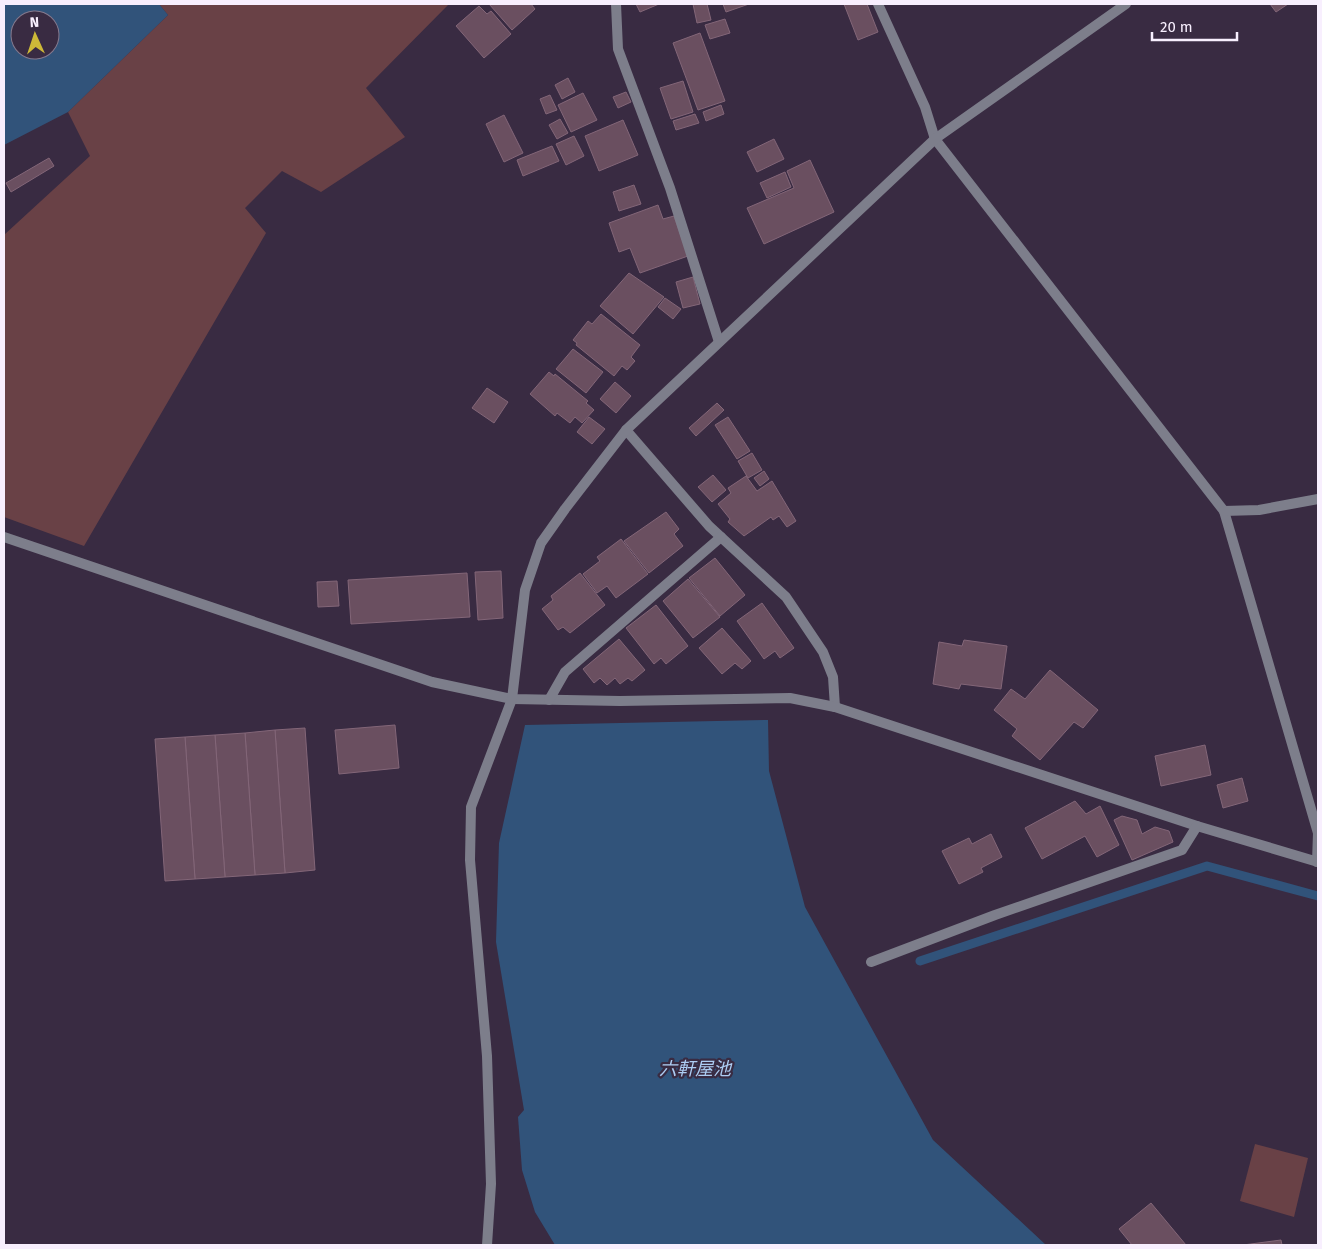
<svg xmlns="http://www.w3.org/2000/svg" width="1322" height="1249" viewBox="0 0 1322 1249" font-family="'Fira Sans','Noto Sans JP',sans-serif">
<rect width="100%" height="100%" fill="#392b42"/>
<g fill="#694146">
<path d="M159,4h290l-83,84 39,49 -84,55 -39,-21 -37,37 21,25 -182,313 -80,-29v-282l86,-79 -22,-44 100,-97z"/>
<path d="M1255,1144l53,14 -14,59 -54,-16z"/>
</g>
<g fill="#31537a" fill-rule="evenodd">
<path d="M4,4h155l9,11 -100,97 -64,33zM20,20h30v30h-30z"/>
<path d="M768,720l1,51 36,136 128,233 113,105h-491l-20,-33 -13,-42 -4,-53 6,-7 -28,-168 3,-99 26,-118z"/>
</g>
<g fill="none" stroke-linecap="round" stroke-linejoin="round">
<path stroke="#31537a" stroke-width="9" d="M920,961l287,-95 111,30"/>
</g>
<g fill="#6a4f60" stroke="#836678">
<path d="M489,4h42l4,5 -23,21z"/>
<path d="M636,4h23l-19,8z"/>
<path d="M693,4h14l4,16 -14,3z"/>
<path d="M723,4h26l-23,8z"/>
<path d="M844,4h23l11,28 -20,8z"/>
<path d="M1270,4h18l-12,8z"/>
<path d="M479,6l8,8 4,-3 20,23 -27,24 -28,-32z"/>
<path d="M725,19l5,14 -20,6 -5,-14z"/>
<path d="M700,33l25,68 -27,9 -25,-67z"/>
<path d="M568,78l7,14 -13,7 -7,-14z"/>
<path d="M683,81l10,31 -22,7 -11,-31z"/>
<path d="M626,92l5,10 -13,6 -5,-11z"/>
<path d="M583,93l14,27 -26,12 -13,-27z"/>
<path d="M550,95l7,15 -11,4 -6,-15z"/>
<path d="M721,105l3,9 -18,7 -3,-9z"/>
<path d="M695,114l4,9 -23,7 -3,-9z"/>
<path d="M504,115l19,38 -19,9 -18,-38z"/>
<path d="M560,119l8,14 -11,6 -8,-14z"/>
<path d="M623,120l15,35 -39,16 -14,-35z"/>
<path d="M574,136l10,20 -18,9 -10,-21z"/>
<path d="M774,139l10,20 -27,13 -10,-20z"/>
<path d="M552,146l7,15 -36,15 -6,-16z"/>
<path d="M49,158l5,8 -43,26 -5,-9z"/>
<path d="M810,160l24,52 -70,32 -17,-36 47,-20 -7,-17z"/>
<path d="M785,172l6,15 -24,11 -7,-15z"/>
<path d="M634,185l7,19 -22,7 -6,-19z"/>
<path d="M658,205l5,14 11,-3 14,40 -48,17 -10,-25 -11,4 -10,-29z"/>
<path d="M629,273l35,24 -31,37 -33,-28z"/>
<path d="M693,277l7,27 -17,4 -7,-26z"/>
<path d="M665,298l16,11 -8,10 -15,-12z"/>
<path d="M601,314l39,31 -9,12 4,4 -8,9 -5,-4 -8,10 -38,-31 1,-2 -4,-3 15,-19 4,3z"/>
<path d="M573,349l30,23 -17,21 -30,-24z"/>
<path d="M549,372l5,4 1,-2 33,27 -2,2 8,7 -12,13 -7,-6 -5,6 -13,-10 -2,3 -25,-22z"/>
<path d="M615,382l16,14 -15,17 -16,-14z"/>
<path d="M487,388l21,14 -14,21 -22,-15z"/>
<path d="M717,403l7,7 -28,26 -7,-8z"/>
<path d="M589,417l16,12 -13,15 -15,-12z"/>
<path d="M728,417l22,34 -13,8 -22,-34z"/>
<path d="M752,453l10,17 -14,8 -10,-17z"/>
<path d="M764,471l5,8 -9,7 -6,-8z"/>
<path d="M713,475l13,15 -14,12 -14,-15z"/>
<path d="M746,476l11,15 15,-10 24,40 -9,6 -8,-11 -6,4 -2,-3 -27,19 -16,-14 2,-3 -12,-15 13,-11 -3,-5z"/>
<path d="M666,512l13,17 -5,5 9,12 -34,27 -25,-32z"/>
<path d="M621,539l27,35 -32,24 -9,-12 -10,7 -14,-19 17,-13 -3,-4z"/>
<path d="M715,558l30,37 -25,21 -31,-38z"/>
<path d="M501,571l2,47 -25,2 -3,-48z"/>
<path d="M467,573l3,44 -119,7 -3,-44z"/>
<path d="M580,573l25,32 -35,28 -7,-6 -5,3 -16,-21 11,-9 -2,-4z"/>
<path d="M688,579l32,38 -27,21 -30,-37z"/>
<path d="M337,581l2,25 -21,1 -1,-25z"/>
<path d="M762,603l32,45 -14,10 -5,-7 -11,8 -27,-38z"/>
<path d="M656,605l32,41 -22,18 -5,-6 -7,6 -28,-36z"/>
<path d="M722,628l29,33 -9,8 -7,-6 -13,11 -23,-26z"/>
<path d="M619,639l26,31 -13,11 -4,-3 -8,6 -5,-6 -8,7 -7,-7 -6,5 -11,-14z"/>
<path d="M964,640l43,6 -6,43 -40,-5 -2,5 -26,-5 6,-42 23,4z"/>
<path d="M1050,670l48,40 -15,18 -9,-6 -34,38 -28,-24 5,-7 -23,-19 17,-21 14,10z"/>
<path d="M395,725l4,43 -60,6 -4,-44z"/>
<path d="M305,728l10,142 -30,3 -10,-143z"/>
<path d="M275,730l10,143 -30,2 -10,-142z"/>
<path d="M245,733l10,142 -30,2 -10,-142z"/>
<path d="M215,735l10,142 -30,2 -10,-142z"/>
<path d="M185,737l10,142 -30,2 -10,-142z"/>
<path d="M1205,745l6,30 -50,11 -6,-30z"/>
<path d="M1242,778l6,23 -25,7 -6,-23z"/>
<path d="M1075,801l11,13 14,-8 19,39 -22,12 -12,-21 -43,23 -17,-31z"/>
<path d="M1122,816l15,4 5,14 13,-7 14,4 4,11 -41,18 -18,-40z"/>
<path d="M991,834l11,23 -21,11 2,4 -24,12 -17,-33 27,-13 3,6z"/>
<path d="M1151,1203l35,42h-54l-13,-16z"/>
<path d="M1281,1240l1,5h-39z"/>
</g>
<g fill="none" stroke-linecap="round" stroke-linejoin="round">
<path stroke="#7d7e8b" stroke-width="10" d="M878,4l47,103 10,32 289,372 94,322 -1,29"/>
<g stroke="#7d7e8b" stroke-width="10">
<path d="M616,4l2,45 52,139 49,154"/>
<path d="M626,430l83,96 77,71 37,55 10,25 2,30"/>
<path d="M1224,511l35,-1 59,-11"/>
<path d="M4,537l428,145 80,17 108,2 170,-3 45,9 362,119 121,36"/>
<path d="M549,700l16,-28 156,-135"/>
<path d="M871,962l124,-47 187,-65 15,-24"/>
<path d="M487,1245l4,-61 -4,-128 -17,-196 1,-53 41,-108 13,-109 16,-47 24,-34 61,-79 309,-291 191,-135"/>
</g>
</g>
<g text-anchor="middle" stroke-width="4.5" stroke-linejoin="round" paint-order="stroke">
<g font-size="18" font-style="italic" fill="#adcdf3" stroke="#392b42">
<text x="695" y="1075">六軒屋池</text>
</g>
</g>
<rect width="1322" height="1249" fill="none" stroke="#f8effe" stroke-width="10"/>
<g transform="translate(35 35) rotate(357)"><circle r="24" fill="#392b42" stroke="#85798d"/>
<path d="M0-4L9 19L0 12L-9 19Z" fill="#cdb938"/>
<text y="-8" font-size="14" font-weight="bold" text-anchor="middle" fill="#f8effe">N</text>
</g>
<path d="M1152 32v8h85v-8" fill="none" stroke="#f8effe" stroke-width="2.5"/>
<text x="1160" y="32" font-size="15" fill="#f8effe" stroke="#392b42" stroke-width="4" paint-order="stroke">20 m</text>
</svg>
